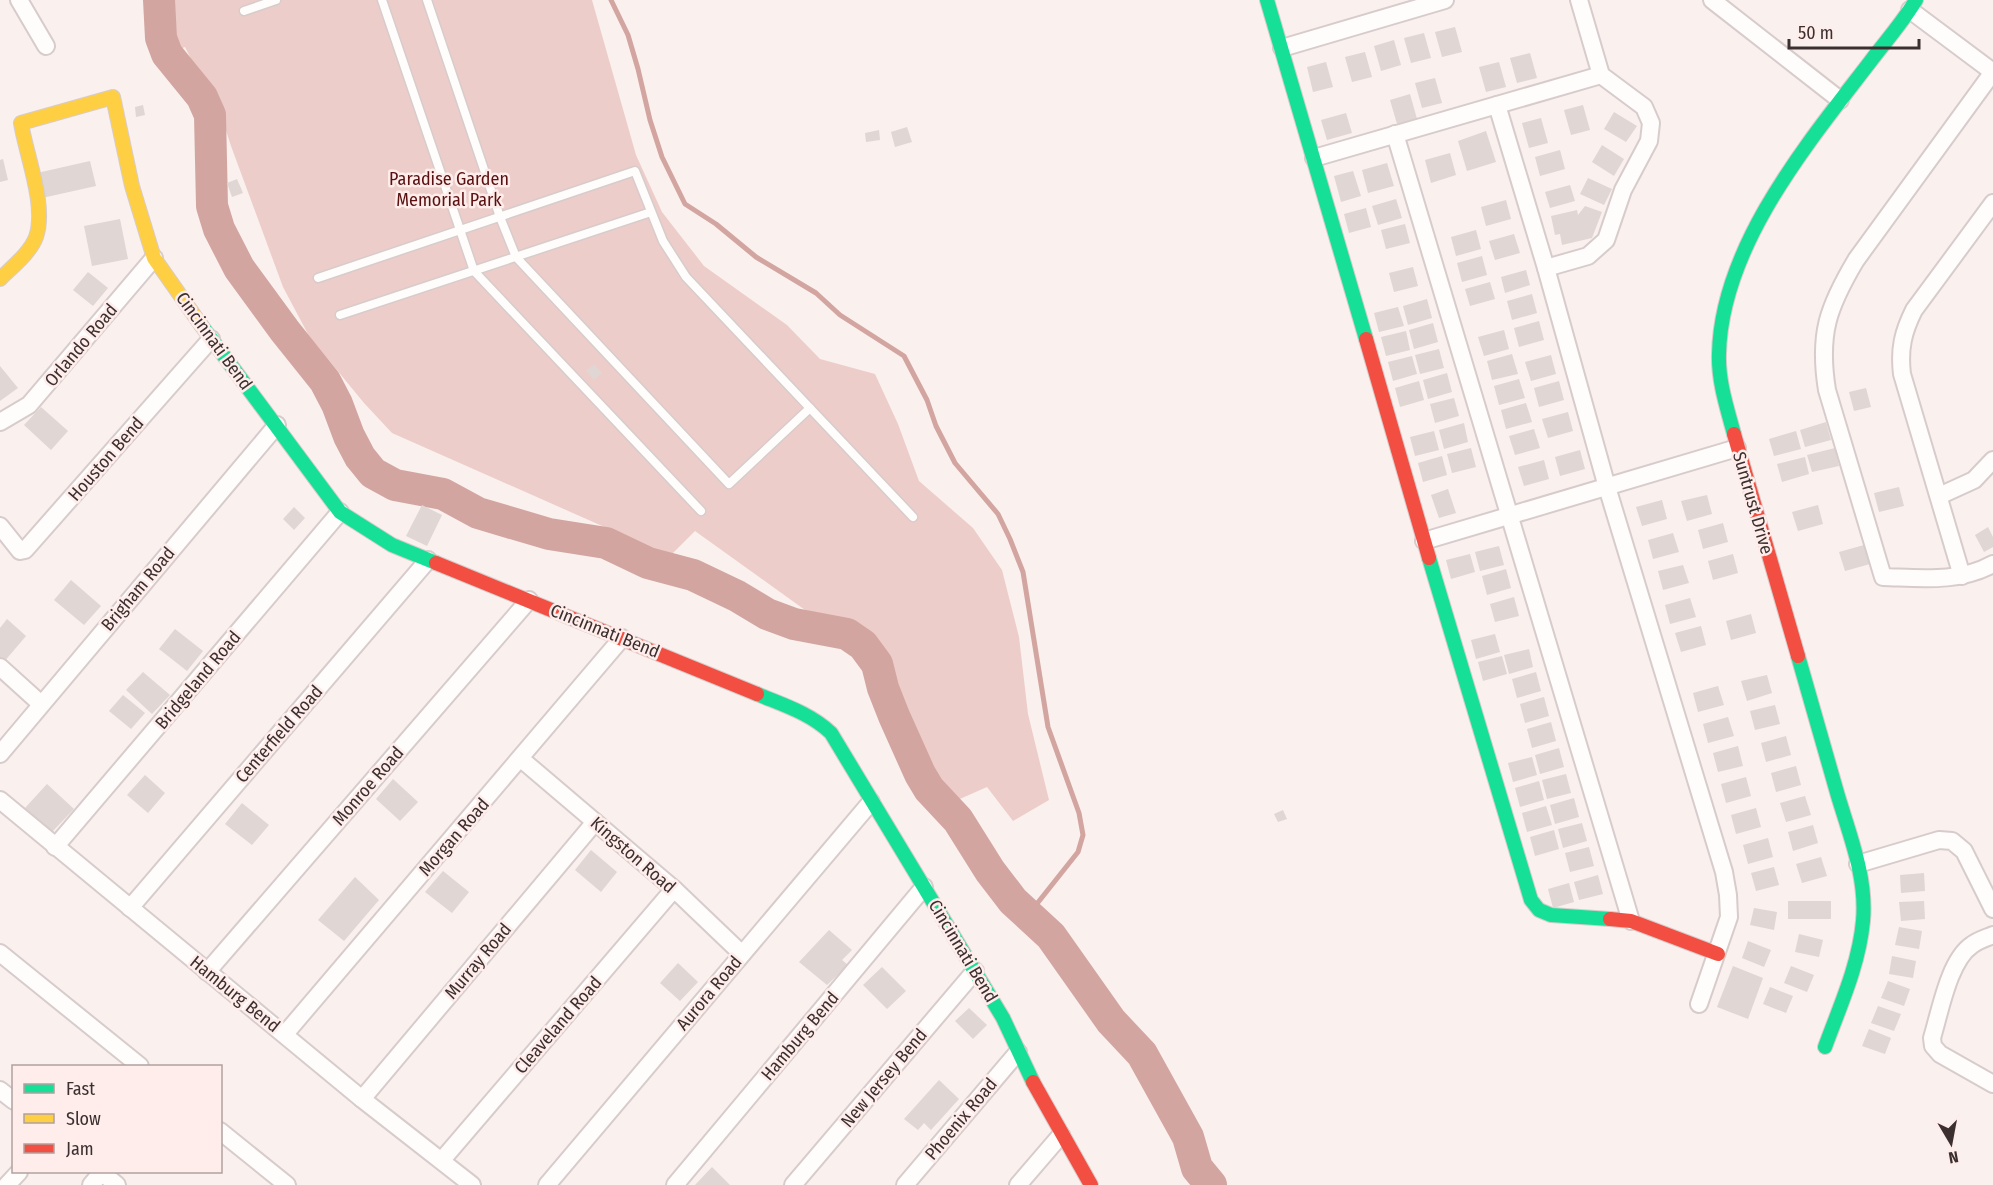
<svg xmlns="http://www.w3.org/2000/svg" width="1993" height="1185" viewBox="0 0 1993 1185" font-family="'Fira Sans Condensed',sans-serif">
<rect width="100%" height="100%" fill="#faf0ee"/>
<path fill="#edcdc9" d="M159,0h433l44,155 26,57 42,54 83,59 33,34 55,15 23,50 21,57 54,47 29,42 17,67 9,77 21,86 -36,21 -26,-34 -34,15 -44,-63 -18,-35 -14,-63 -18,-16 -54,-15 -110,-79 -25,25 -278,-123 -28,-30 -55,-67 -26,-49 -52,-141 -17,-53 -20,-28 -9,-18 -18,7 -6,-16z"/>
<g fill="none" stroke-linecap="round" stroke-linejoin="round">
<path stroke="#d3a5a0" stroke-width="5" d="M611,0l17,35 10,34 12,51 12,37 23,47 31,20 40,33 60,36 24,22 64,41 23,44 9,26 19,37 43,51 12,25 13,33 25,155 31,86 4,22 -5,17 -50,63"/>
<path stroke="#d3a5a0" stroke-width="32" d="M159,0l2,38 6,16 35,43 8,18 2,91 7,23 20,39 46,63 40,50 12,23 12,32 11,21 13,16 22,12 48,9 35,19 71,21 57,9 42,20 45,12 44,21 30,18 27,10 53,10 16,11 14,19 6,24 11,28 26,58 9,15 29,31 32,51 23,30 38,35 60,85 31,33 46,83 9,31 14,17"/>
</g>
<g fill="#e0d6d4">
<path d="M1455,27l7,25 -20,5 -7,-25z"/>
<path d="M1424,33l7,25 -20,5 -7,-25z"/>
<path d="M1394,40l7,25 -20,6 -7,-25z"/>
<path d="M1365,52l7,25 -20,5 -7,-25z"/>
<path d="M1530,53l7,25 -20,5 -7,-25z"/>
<path d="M1326,62l7,25 -20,5 -6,-25z"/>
<path d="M1499,62l7,25 -20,5 -7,-25z"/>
<path d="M1435,78l7,25 -20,5 -7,-25z"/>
<path d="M1410,94l7,25 -20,5 -7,-24z"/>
<path d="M143,105l2,10 -9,2 -1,-10z"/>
<path d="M1583,105l7,25 -19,5 -7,-25z"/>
<path d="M1614,112l23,14 -11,16 -22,-13z"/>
<path d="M1346,113l6,20 -25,7 -6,-20z"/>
<path d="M1541,118l7,25 -19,5 -7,-25z"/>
<path d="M907,127l5,15 -17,5 -4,-15z"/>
<path d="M879,130l1,10 -14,2 -1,-9z"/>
<path d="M1486,131l10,31 -29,9 -9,-30z"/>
<path d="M1602,145l22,14 -10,17 -22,-14z"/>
<path d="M1560,150l5,19 -25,7 -5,-19z"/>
<path d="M1450,153l6,22 -25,8 -6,-23z"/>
<path d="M3,159l5,21 -8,2v-22z"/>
<path d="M90,161l6,25 -54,12 -5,-25z"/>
<path d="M1387,163l7,23 -26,7 -6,-23z"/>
<path d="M1353,171l8,25 -20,6 -7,-26z"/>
<path d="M1588,178l24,11 -8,16 -24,-11z"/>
<path d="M237,179l6,14 -11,4 -5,-14z"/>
<path d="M1570,185l5,16 -25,7 -5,-16z"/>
<path d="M1396,199l6,19 -24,7 -6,-19z"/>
<path d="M1506,200l5,19 -25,7 -5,-19z"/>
<path d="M1585,206l17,6 -10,26 -30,7 -2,-11 -5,1 -4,-19 26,-6 1,5z"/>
<path d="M1366,208l5,19 -22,6 -5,-19z"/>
<path d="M120,219l8,40 -36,7 -8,-40z"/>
<path d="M1405,224l5,19 -24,6 -5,-19z"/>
<path d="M1476,230l5,19 -25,7 -5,-19z"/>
<path d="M1514,234l6,19 -25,7 -6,-19z"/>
<path d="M1482,256l5,19 -25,7 -5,-19z"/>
<path d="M1413,267l5,19 -24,6 -5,-19z"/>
<path d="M1526,270l4,15 -25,8 -4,-16z"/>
<path d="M88,272l20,16 -15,18 -20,-16z"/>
<path d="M1490,282l5,17 -25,7 -5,-17z"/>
<path d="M1532,294l5,19 -25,7 -5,-19z"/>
<path d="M1427,299l5,19 -24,7 -5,-19z"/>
<path d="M1398,307l6,19 -25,6 -5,-19z"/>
<path d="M1539,321l5,19 -25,7 -5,-19z"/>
<path d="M1433,323l5,19 -24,7 -5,-19z"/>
<path d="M1504,330l5,19 -25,7 -6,-19z"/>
<path d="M1406,331l4,19 -24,6 -5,-19z"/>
<path d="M1439,349l5,19 -24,6 -5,-19z"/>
<path d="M1512,354l6,20 -26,6 -5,-19z"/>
<path d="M1551,355l5,19 -25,7 -6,-19z"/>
<path d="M1412,356l5,18 -24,7 -5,-19z"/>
<path d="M594,364l8,9 -8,7 -8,-9z"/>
<path d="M0,366l18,22 -18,13z"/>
<path d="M1447,373l5,19 -24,7 -5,-19z"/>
<path d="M1519,379l6,19 -26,7 -5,-19z"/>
<path d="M1419,381l5,19 -24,7 -5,-19z"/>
<path d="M1559,381l5,19 -25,7 -5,-19z"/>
<path d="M1866,388l5,19 -17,4 -5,-19z"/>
<path d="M1454,398l5,18 -24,7 -5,-19z"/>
<path d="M1526,403l6,19 -26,7 -5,-19z"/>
<path d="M41,407l27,24 -17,19 -27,-25z"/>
<path d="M1568,412l5,19 -25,7 -6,-19z"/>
<path d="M1826,422l5,18 -26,7 -5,-17z"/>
<path d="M1464,423l4,19 -24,7 -5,-19z"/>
<path d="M1534,429l6,19 -25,7 -6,-19z"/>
<path d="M1434,431l5,19 -24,6 -5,-19z"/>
<path d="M1796,431l5,18 -27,7 -5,-17z"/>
<path d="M1471,448l5,19 -24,6 -5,-19z"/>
<path d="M1835,448l4,18 -27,6 -5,-17z"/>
<path d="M1580,450l5,19 -25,7 -5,-19z"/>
<path d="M1442,456l5,19 -24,7 -5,-19z"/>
<path d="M1805,457l4,17 -27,8 -5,-18z"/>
<path d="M1544,460l5,19 -25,7 -6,-19z"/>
<path d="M1899,487l5,19 -25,6 -5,-19z"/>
<path d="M1448,489l8,24 -17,5 -8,-23z"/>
<path d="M1707,495l5,19 -25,7 -6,-20z"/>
<path d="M1662,500l5,19 -25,7 -6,-19z"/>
<path d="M422,505l20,10 -15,31 -21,-10z"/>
<path d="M1818,505l5,19 -25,7 -6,-19z"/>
<path d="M294,507l11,11 -11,12 -11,-11z"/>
<path d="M1723,523l5,19 -25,7 -5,-19z"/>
<path d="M1988,527l5,10v10l-9,5 -9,-17z"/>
<path d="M1673,533l6,19 -26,7 -5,-19z"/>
<path d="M1864,545l6,19 -25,7 -6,-19z"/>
<path d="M1499,546l5,19 -24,6 -5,-19z"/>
<path d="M1470,554l5,18 -24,7 -5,-19z"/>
<path d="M1733,554l5,19 -25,7 -5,-19z"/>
<path d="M1683,565l6,18 -26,7 -5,-19z"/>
<path d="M1506,569l5,19 -24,7 -5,-19z"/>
<path d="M71,580l30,26 -17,19 -30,-25z"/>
<path d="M1514,597l5,19 -24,6 -5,-18z"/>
<path d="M1690,598l6,19 -26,7 -5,-19z"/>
<path d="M1751,614l5,19 -25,7 -5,-19z"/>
<path d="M7,619l19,17 -23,27 -3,-2v-33z"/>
<path d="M1701,626l5,19 -25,7 -6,-19z"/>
<path d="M175,629l28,22 -16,20 -28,-22z"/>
<path d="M1495,634l5,18 -24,7 -5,-19z"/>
<path d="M1529,649l4,18 -24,7 -5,-19z"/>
<path d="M1502,656l5,18 -24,7 -5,-19z"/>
<path d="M143,672l27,23 -18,19 -26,-24z"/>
<path d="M1536,672l5,19 -24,7 -5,-19z"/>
<path d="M1767,675l5,18 -25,8 -6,-20z"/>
<path d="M1718,686l6,19 -26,7 -5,-19z"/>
<path d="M123,695l22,18 -14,16 -22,-18z"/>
<path d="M1544,697l5,19 -24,7 -5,-19z"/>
<path d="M1775,705l5,19 -25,6 -5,-19z"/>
<path d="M1728,717l6,19 -26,7 -5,-19z"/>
<path d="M1551,722l5,19 -24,7 -5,-19z"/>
<path d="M1786,736l5,19 -25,7 -5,-19z"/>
<path d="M1738,746l5,20 -25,6 -5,-19z"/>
<path d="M1559,748l5,19 -24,7 -5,-19z"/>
<path d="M1532,757l5,18 -24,7 -5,-19z"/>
<path d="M1796,766l5,19 -25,7 -5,-19z"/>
<path d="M1566,774l5,19 -24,6 -5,-19z"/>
<path d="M145,775l20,18 -17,20 -21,-18z"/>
<path d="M1746,777l5,19 -25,7 -5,-19z"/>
<path d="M393,779l25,23 -18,19 -24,-22z"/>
<path d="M1539,781l5,19 -24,7 -5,-19z"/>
<path d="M47,784l27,25 -22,23 -27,-24z"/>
<path d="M1805,796l6,19 -25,7 -6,-19z"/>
<path d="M1574,798l5,19 -24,7 -5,-19z"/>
<path d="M242,803l27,22 -17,20 -27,-21z"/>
<path d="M1546,806l6,19 -25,7 -5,-19z"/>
<path d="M1756,808l5,19 -25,7 -5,-19z"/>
<path d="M1283,810l4,9 -9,3 -4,-8z"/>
<path d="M1582,823l5,18 -24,7 -5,-19z"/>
<path d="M1813,825l5,18 -25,8 -5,-19z"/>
<path d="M1554,830l5,19 -24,7 -5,-19z"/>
<path d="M1768,838l5,19 -25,7 -5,-19z"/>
<path d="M1589,847l5,19 -24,6 -5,-19z"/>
<path d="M591,850l26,22 -16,20 -26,-22z"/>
<path d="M1821,857l6,19 -25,7 -6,-19z"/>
<path d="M1774,867l5,18 -23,6 -5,-18z"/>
<path d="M443,871l26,21 -17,21 -27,-21z"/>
<path d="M1924,873l1,18 -24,2 -1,-18z"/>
<path d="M1598,875l5,19 -24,6 -5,-18z"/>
<path d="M355,877l24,23 -35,41 -26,-21z"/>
<path d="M1569,883l5,19 -21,6 -5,-19z"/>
<rect x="1788" y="901" width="43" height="18"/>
<path d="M1924,901l1,18 -24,2 -2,-19z"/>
<path d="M1754,908l23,4 -3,18 -24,-5z"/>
<path d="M1899,927l23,4 -3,18 -24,-4z"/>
<path d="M829,930l23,20 -10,10 6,5 -21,20 -28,-23z"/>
<path d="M1799,934l24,6 -4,17 -24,-5z"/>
<path d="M1748,941l23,9 -7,17 -22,-9z"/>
<path d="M1892,956l24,5 -3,17 -24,-4z"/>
<path d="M678,963l20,19 -18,19 -20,-18z"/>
<path d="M1733,966l30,12 -15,41 -31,-12z"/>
<path d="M1791,966l23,9 -7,17 -23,-9z"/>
<path d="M882,967l24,24 -19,18 -24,-24z"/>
<path d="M1888,981l22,8 -6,17 -23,-8z"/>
<path d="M1770,987l23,9 -7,17 -23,-9z"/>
<path d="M1878,1006l23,8 -7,17 -23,-8z"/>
<path d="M969,1008l18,17 -14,14 -18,-18z"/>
<path d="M1869,1029l22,9 -6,16 -23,-8z"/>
<path d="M939,1080l20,19 -28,31 -7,-7 -6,7 -14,-11z"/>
<path d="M712,1167l18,18h-35z"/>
</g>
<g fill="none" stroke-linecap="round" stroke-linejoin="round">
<defs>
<g id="lane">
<path d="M382,0l92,271 227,240"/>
<path d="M427,0l73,217 16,40 213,227 81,-76"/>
<path d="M244,11l32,-11"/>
<path d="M318,278l317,-107 28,70 23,36 227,240"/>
<path d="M340,315l311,-103"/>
</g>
<g id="street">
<path d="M19,0l27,46"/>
<path d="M1712,0l128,100"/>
<path d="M1910,10l83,62"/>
<path d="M1282,48l163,-48"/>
<path d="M1993,72l-137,188c-28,47 -38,74 -29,130l56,187c37,1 76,6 110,-13"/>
<path d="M1497,105l49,163 61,219 117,385 4,23 1,22 -30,87"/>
<path d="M1395,134l236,787"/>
<path d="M1314,158l287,-83"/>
<path d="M1546,268l42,-12 18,-16 17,-50 26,-49 2,-18 -7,-16 -43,-32 -22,-75"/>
<path d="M0,422l29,-17 125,-147"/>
<path d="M1939,496l35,-16 19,-20"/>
<path d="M0,526l20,25 5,-1 186,-211"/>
<path d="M1424,541l313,-93"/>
<path d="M1962,576l-60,-202c-3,-25 1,-42 12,-64l79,-107"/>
<path d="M0,667l41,37"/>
<path d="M0,754l277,-329"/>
<path d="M521,759l153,130 68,65"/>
<path d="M0,800l362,299 110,86"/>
<path d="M55,847l285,-335"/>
<path d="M1858,864l81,-24 13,1 12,10 29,58"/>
<path d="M130,908l298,-348"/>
<path d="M1993,935c-7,3 -15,5 -21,10 -23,15 -32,67 -40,93l1,8 7,8 53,30"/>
<path d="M0,953l140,113"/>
<path d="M207,972l322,-372"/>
<path d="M285,1034l337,-396"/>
<path d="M0,1090l14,11"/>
<path d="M362,1099l233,-277"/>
<path d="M220,1131l67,54"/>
<path d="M442,1160l232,-271"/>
<path d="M101,1172l16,13"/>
<path d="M7,1185l12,-13"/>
<path d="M91,1185l11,-13"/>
<path d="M547,1185l324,-383"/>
<path d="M675,1185l249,-298"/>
<path d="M793,1185l182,-214"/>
<path d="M905,1185l113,-133"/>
<path d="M1018,1185l43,-50"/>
</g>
<g id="fast">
<path d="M1267,0l99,339"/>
<path d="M201,325l139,187 52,33 44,18"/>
<path d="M1734,434c-7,-26 -16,-53 -15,-80 2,-107 88,-210 151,-292 15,-20 33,-40 46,-62"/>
<path d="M1429,558l102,342 8,10 12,5 59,4"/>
<path d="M1798,656c13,47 27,93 40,140 12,40 29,82 25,125 -4,44 -23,85 -38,126"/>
<path d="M757,694c26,11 53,19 74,39l172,285 30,64"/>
</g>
<path id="slow" d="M0,279c12,-12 30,-26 36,-42 11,-31 -10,-82 -15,-114l92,-26 19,89 22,72 47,67"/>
<g id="jam">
<path d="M1366,339l63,219"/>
<path d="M1734,434l64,222"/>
<path d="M436,563l321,131"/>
<path d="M1610,919l21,2 87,33"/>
<path d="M1033,1082l58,103"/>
</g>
</defs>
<use href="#lane" stroke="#d7cccb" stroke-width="11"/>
<use href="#street" stroke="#d7cccb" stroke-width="20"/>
<use href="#fast" stroke="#d7cccb" stroke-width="16"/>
<use href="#slow" stroke="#d7cccb" stroke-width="16"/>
<use href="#jam" stroke="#d7cccb" stroke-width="16"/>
<use href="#lane" stroke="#fefdfc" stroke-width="8"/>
<use href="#street" stroke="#fefdfc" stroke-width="16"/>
<use href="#fast" stroke="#16e098" stroke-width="14"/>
<use href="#slow" stroke="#ffcf43" stroke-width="14"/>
<use href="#jam" stroke="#f24e42" stroke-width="14"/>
</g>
<g text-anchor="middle" stroke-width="5" stroke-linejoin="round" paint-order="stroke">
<g font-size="18" fill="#591010" stroke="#feedea">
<text x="449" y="185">Paradise Garden<tspan x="449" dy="21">Memorial Park</tspan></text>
</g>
<g font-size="18" fill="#3b302f" stroke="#feedea">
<text transform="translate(214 341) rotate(54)" y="6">Cincinnati Bend</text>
<text transform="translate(81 345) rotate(-50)" y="6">Orlando Road</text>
<text transform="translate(106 459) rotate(-49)" y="6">Houston Bend</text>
<text transform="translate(1753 503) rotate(74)" y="6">Suntrust Drive</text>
<text transform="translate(138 589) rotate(-50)" y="6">Brigham Road</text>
<text transform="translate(605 631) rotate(22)" y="6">Cincinnati Bend</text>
<text transform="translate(198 680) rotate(-50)" y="6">Bridgeland Road</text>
<text transform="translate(279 734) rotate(-49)" y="6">Centerfield Road</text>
<text transform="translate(368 786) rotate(-49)" y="6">Monroe Road</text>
<text transform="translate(454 837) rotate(-49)" y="6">Morgan Road</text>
<text transform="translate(633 855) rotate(41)" y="6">Kingston Road</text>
<text transform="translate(963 951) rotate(59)" y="6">Cincinnati Bend</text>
<text transform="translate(478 961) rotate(-50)" y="6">Murray Road</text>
<text transform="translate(709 993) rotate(-50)" y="6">Aurora Road</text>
<text transform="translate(235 994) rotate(39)" y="6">Hamburg Bend</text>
<text transform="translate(558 1025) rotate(-49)" y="6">Cleaveland Road</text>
<text transform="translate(800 1036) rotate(-50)" y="6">Hamburg Bend</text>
<text transform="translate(884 1078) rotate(-50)" y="6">New Jersey Bend</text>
<text transform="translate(961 1119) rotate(-50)" y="6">Phoenix Road</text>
</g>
</g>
<rect x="12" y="1065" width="210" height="108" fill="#feedea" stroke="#b0a19f" stroke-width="1.5"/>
<rect x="24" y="1084" width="30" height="9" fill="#16e098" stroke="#b0a19f" stroke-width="1.5"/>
<text x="66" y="1095" font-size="18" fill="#3b302f">Fast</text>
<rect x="24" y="1114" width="30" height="9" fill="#ffcf43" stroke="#b0a19f" stroke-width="1.5"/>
<text x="66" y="1125" font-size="18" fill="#3b302f">Slow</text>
<rect x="24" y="1144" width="30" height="9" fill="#f24e42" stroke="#b0a19f" stroke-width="1.5"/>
<text x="66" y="1155" font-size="18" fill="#3b302f">Jam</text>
<g transform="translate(1951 1143) rotate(170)" stroke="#feedea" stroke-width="4.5" paint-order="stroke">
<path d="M0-4.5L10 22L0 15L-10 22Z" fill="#3b302f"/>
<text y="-9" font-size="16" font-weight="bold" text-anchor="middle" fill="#3b302f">N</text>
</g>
<path d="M1789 39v9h130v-9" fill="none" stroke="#3b302f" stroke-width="3"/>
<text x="1798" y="39" font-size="18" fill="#3b302f" stroke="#feedea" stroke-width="4.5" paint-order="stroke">50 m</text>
</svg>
